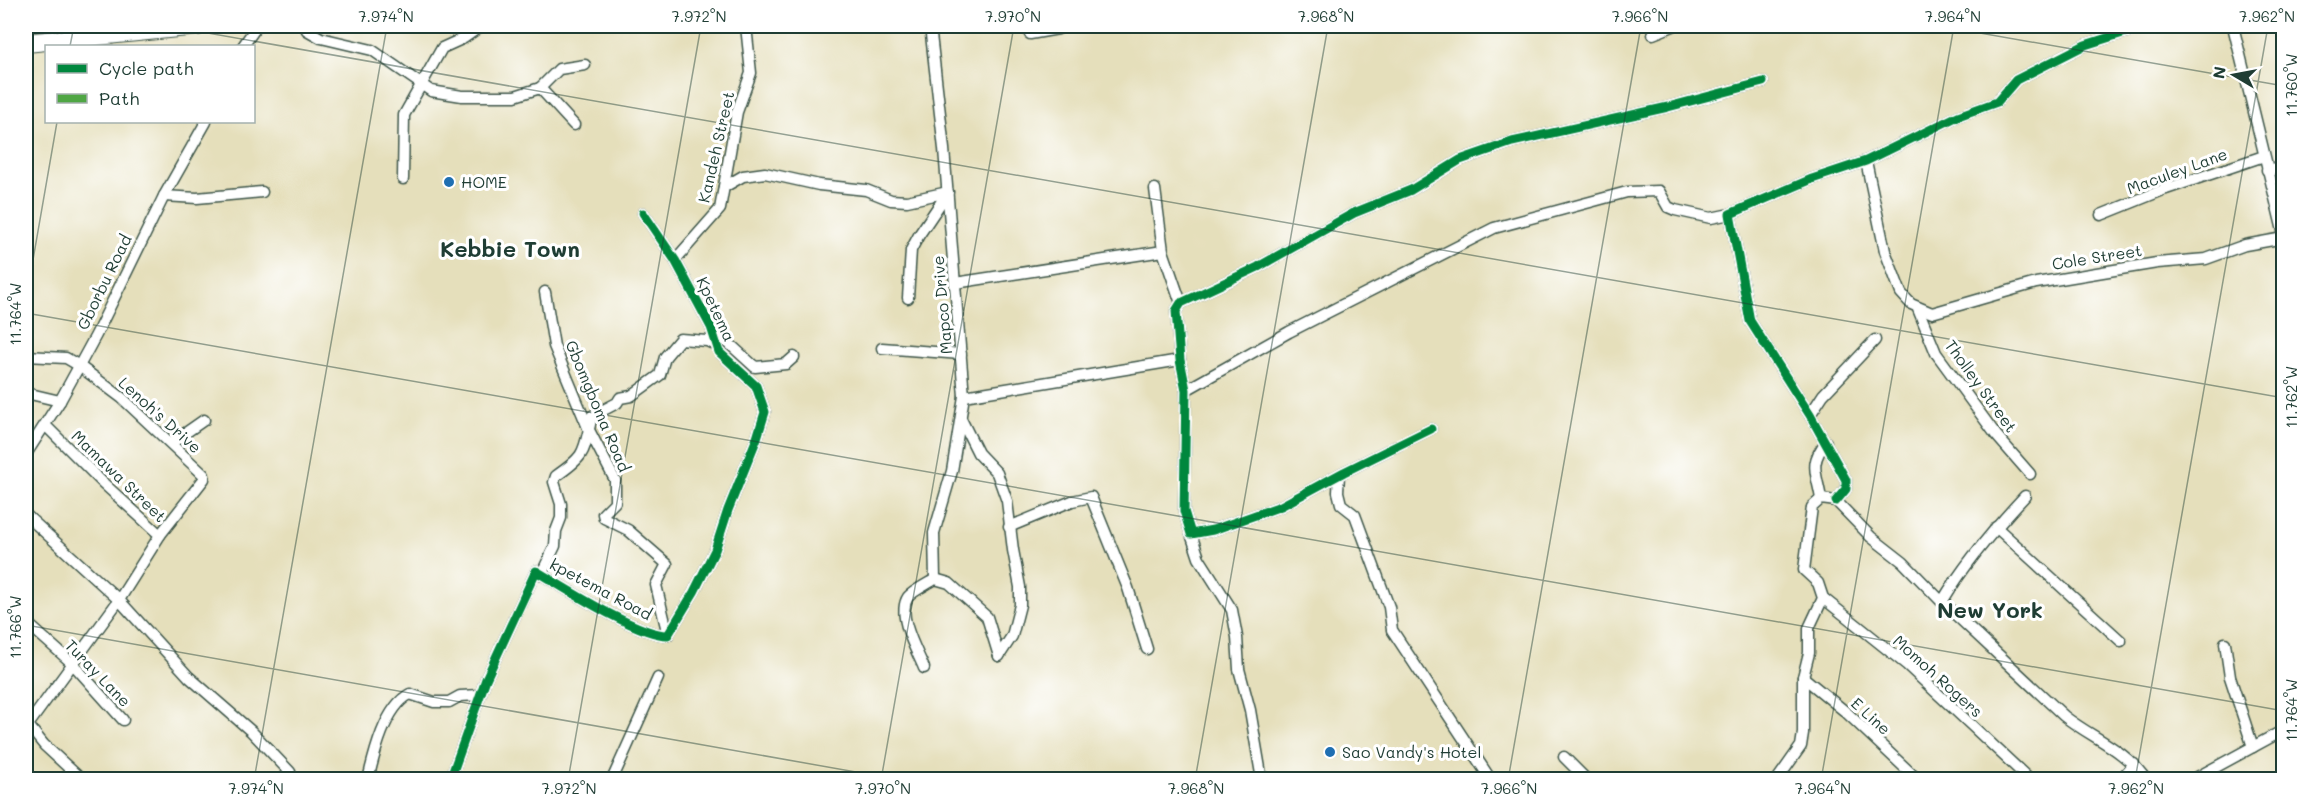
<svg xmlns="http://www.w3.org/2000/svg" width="2309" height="805" viewBox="0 0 2309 805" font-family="Mali,sans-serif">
<rect width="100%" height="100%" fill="#fff"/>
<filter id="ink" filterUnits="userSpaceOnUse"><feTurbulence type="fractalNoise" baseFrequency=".0167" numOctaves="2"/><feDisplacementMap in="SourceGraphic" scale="12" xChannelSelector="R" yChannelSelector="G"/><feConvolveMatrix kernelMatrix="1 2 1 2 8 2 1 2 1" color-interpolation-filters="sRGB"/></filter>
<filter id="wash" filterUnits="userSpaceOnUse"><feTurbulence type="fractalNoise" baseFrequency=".008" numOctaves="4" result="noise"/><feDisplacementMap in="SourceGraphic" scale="24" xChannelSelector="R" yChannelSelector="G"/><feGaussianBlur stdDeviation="1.35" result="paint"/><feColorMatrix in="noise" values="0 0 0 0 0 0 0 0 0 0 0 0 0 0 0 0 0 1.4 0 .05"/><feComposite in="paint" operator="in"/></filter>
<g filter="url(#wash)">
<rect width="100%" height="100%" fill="#e5dfbb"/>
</g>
<g filter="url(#ink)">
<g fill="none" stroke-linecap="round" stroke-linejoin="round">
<defs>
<g id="minor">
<path d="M305,26l2,4 14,8 51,12 59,41 31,5h53l25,-8 34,37"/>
<path d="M930,26l14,123 20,247 -12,75 -18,62 1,46"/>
<path d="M2233,26l51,209"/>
<path d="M1030,34l28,-5 -1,-3"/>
<path d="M1653,34l20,-8"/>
<path d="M243,46l14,-20"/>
<path d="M540,88l19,-19 26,-4"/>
<path d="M1866,161l19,90 16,42 10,11 21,9 104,-30 121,-20 49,-4 39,-14 39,-7"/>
<path d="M2267,170l17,-4"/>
<path d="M403,179l1,-64 38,-67 22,-10 17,-12"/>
<path d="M724,187l19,-11 22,-3 54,12 47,5 25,10 16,1 41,-9 -29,43 -8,15 -3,48"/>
<path d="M1155,189l8,62 18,52"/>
<path d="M164,196l33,2 65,-6"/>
<path d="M2101,215l62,-25 101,-34"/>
<path d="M675,260l45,-51 17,-97 14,-39 -5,-47"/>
<path d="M955,283l208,-32"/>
<path d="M545,292l9,54 35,84 26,50v22l-12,12 1,4 24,12 39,34 -11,21 12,50"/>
<path d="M1918,309l18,44 60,82 34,39"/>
<path d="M711,327l44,40 31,-3 8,-7"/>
<path d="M882,348l79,6"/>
<path d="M26,356l40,2 12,7 44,33 82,77v4l-44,56"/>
<path d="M1186,390l103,-58 205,-104 133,-36 32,-1 9,16 7,3 36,8 19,-4"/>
<path d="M26,393l34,8"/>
<path d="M964,396l216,-36"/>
<path d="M1810,415l13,-20 52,-55"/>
<path d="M961,419l17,34 19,20 10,28 6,49 7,37v18l-8,31 -13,20"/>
<path d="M45,425l58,58 57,52 -41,65 70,77 62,54 39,41"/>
<path d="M1431,429l-87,43 -63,34 -68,24 -22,4 -7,-23 2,-121 -6,-30 -4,-49 5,-8 77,-36 96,-54 57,-23 49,-30 52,-18 156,-35 95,-25"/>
<path d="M171,443l33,-23"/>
<path d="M26,454l34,-53 36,-66 68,-139 42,-74"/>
<path d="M1339,475l-1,17 3,12 14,11 34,92 3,23 99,150"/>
<path d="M1821,499c-4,-26 -13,-34 5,-57"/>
<path d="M1836,501l10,-12v-9l-36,-65 -60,-94 -20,-107 82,-35 54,-18 92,-45 39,-14 19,-22 69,-35 60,-19"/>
<path d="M26,515l93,85 -91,125 16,20 38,35"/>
<path d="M1009,527l63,-26 19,-4 37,91 19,61"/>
<path d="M1996,527l125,114"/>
<path d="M1191,534l8,24 33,52 5,27 2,32 11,41 12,70"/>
<path d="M541,575l14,-29 1,-15 5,-13v-14l-7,-22 2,-6c32,-22 27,-24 36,-60l25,-13 3,-5 11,-2 29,-21 5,-18 15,-18 27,2 9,4"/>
<path d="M1823,598l84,67 123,115"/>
<path d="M1942,602c23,-39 52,-73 83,-106"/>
<path d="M26,622l46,41 51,57"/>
<path d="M2225,643l5,34 23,70"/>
<path d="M924,668c-7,-17 -28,-53 -16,-71 6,-7 20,-13 27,-18l14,4 38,34 12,39"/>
<path d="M1803,677l44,36 71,67"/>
<path d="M1564,757l23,23"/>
<path d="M368,780c6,-26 17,-73 42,-86l24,8h15l11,-6 20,-1"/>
<path d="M450,780l36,-101 50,-108c29,17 103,65 132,64l26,-43 21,-42 13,-40 29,-72 8,-26 -9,-26 -37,-34 -8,-25 -36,-67 -32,-47"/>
<path d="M612,780l46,-102"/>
<path d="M1777,780l24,-34 2,-13v-56l6,-24v-25l14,-30 -5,-15 -14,-13 8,-63 9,-8 15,2 35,36 32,25 39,40 122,114c28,22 61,33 82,64"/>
<path d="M2120,780l14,-16"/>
<path d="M2192,780l92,-50"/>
</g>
<path id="trunk" d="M26,43l172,-17"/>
</defs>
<use href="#minor" stroke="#3d5548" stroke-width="13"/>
<use href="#trunk" stroke="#3d5548" stroke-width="20"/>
<use href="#minor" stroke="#fff" stroke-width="10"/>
<use href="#trunk" stroke="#fff" stroke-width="18"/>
<path stroke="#4fa644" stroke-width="8" stroke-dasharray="15 8" stroke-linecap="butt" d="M290,772v8"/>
<defs>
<g id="cycleway">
<path d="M1431,429l-87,43 -63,34 -68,24 -22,4 -7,-23 2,-121 -6,-30 -4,-49 5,-8 77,-36 96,-54 57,-23 49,-30 52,-18 156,-35 95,-25"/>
<path d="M1836,501l10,-12v-9l-36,-65 -60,-94 -20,-107 82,-35 54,-18 92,-45 39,-14 19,-22 69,-35 60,-19"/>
<path d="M450,780l36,-101 50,-108c29,17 103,65 132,64l26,-43 21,-42 13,-40 29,-72 8,-26 -9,-26 -37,-34 -8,-25 -36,-67 -32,-47"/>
</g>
</defs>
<use href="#cycleway" stroke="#fff" stroke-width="13"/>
<use href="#cycleway" stroke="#00873e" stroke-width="9"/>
</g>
</g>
<path fill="none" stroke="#1f3d34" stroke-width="1.5" stroke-opacity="0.45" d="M168,26l2116,372M1940,26l344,60M70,46l4,-20M26,300l31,-178M26,313l2258,398M26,625l875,155M254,780l133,-754M568,780l133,-754M881,780l133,-754M1195,780l133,-754M1508,780l133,-754M1821,780l133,-754M2135,780l133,-754"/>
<g fill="#1f6fb2" stroke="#fff" stroke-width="2">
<circle cx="449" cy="182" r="6"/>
<circle cx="1330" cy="752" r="6"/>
</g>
<g text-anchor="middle" stroke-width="6" stroke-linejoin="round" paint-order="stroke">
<g font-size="16" fill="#1f3d34" stroke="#fff">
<text transform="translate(716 147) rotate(-77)" y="6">Kandeh Street</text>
<text transform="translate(2177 171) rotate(-20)" y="6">Maculey Lane</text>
<text transform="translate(2097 257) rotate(-9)" y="6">Cole Street</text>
<text transform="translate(104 282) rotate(-64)" y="6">Gborbu Road</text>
<text transform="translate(942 305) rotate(-95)" y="6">Mapco Drive</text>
<text transform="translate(716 309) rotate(65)" y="6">Kpetema</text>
<text transform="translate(1981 386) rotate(54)" y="6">Tholley Street</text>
<text transform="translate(598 406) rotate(67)" y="6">Gbomgboma Road</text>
<text transform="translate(160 415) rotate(42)" y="6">Lenoh's Drive</text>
<text transform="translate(119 476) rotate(44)" y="6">Mamawa Street</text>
<text transform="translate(601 589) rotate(28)" y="6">kpetema Road</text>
<text transform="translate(98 673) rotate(46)" y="6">Turay Lane</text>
<text transform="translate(1938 676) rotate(42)" y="6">Momoh Rogers</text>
<text transform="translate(1871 716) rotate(42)" y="6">E Line</text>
</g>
<g font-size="16" fill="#1f3d34" stroke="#fff" text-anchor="start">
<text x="461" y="188">HOME</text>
<text x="1342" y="758">Sao Vandy's Hotel</text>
</g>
<g font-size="22" font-weight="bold" fill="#1f3d34" stroke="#fff">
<text x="510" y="257">Kebbie Town</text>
<text x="1990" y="618">New York</text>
</g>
</g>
<rect width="2309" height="805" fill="none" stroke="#fff" stroke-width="66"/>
<rect x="45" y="45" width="210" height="78" fill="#ffffff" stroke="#a5b1ae" stroke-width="1.5"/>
<rect x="57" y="64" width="30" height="9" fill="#00873e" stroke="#a5b1ae" stroke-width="1.5"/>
<text x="99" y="75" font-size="18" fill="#1f3d34">Cycle path</text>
<rect x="57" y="94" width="30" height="9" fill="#4fa644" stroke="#a5b1ae" stroke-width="1.5"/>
<text x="99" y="105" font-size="18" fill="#1f3d34">Path</text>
<g transform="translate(2234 75) rotate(280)" stroke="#ffffff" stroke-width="4.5" paint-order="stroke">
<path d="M0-4.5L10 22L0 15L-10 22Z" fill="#1f3d34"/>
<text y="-9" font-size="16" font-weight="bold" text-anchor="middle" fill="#1f3d34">N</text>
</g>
<rect x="33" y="33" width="2243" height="739" fill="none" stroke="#1f3d34" stroke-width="2"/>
<g font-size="15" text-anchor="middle" fill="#1f3d34">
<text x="386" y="22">7.974°N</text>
<text x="699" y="22">7.972°N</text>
<text x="1013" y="22">7.970°N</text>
<text x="1326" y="22">7.968°N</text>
<text x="1640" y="22">7.966°N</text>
<text x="1953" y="22">7.964°N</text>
<text x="2267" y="22">7.962°N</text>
<text transform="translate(2292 85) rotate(-90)" y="5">11.760°W</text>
<text transform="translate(16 314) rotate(-90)" y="5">11.764°W</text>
<text transform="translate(2292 397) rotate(-90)" y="5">11.762°W</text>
<text transform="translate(16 627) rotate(-90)" y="5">11.766°W</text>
<text transform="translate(2292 710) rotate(-90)" y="5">11.764°W</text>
<text x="256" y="794">7.974°N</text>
<text x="569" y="794">7.972°N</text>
<text x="883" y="794">7.970°N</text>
<text x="1196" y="794">7.968°N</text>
<text x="1509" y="794">7.966°N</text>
<text x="1823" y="794">7.964°N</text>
<text x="2136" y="794">7.962°N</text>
</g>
</svg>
